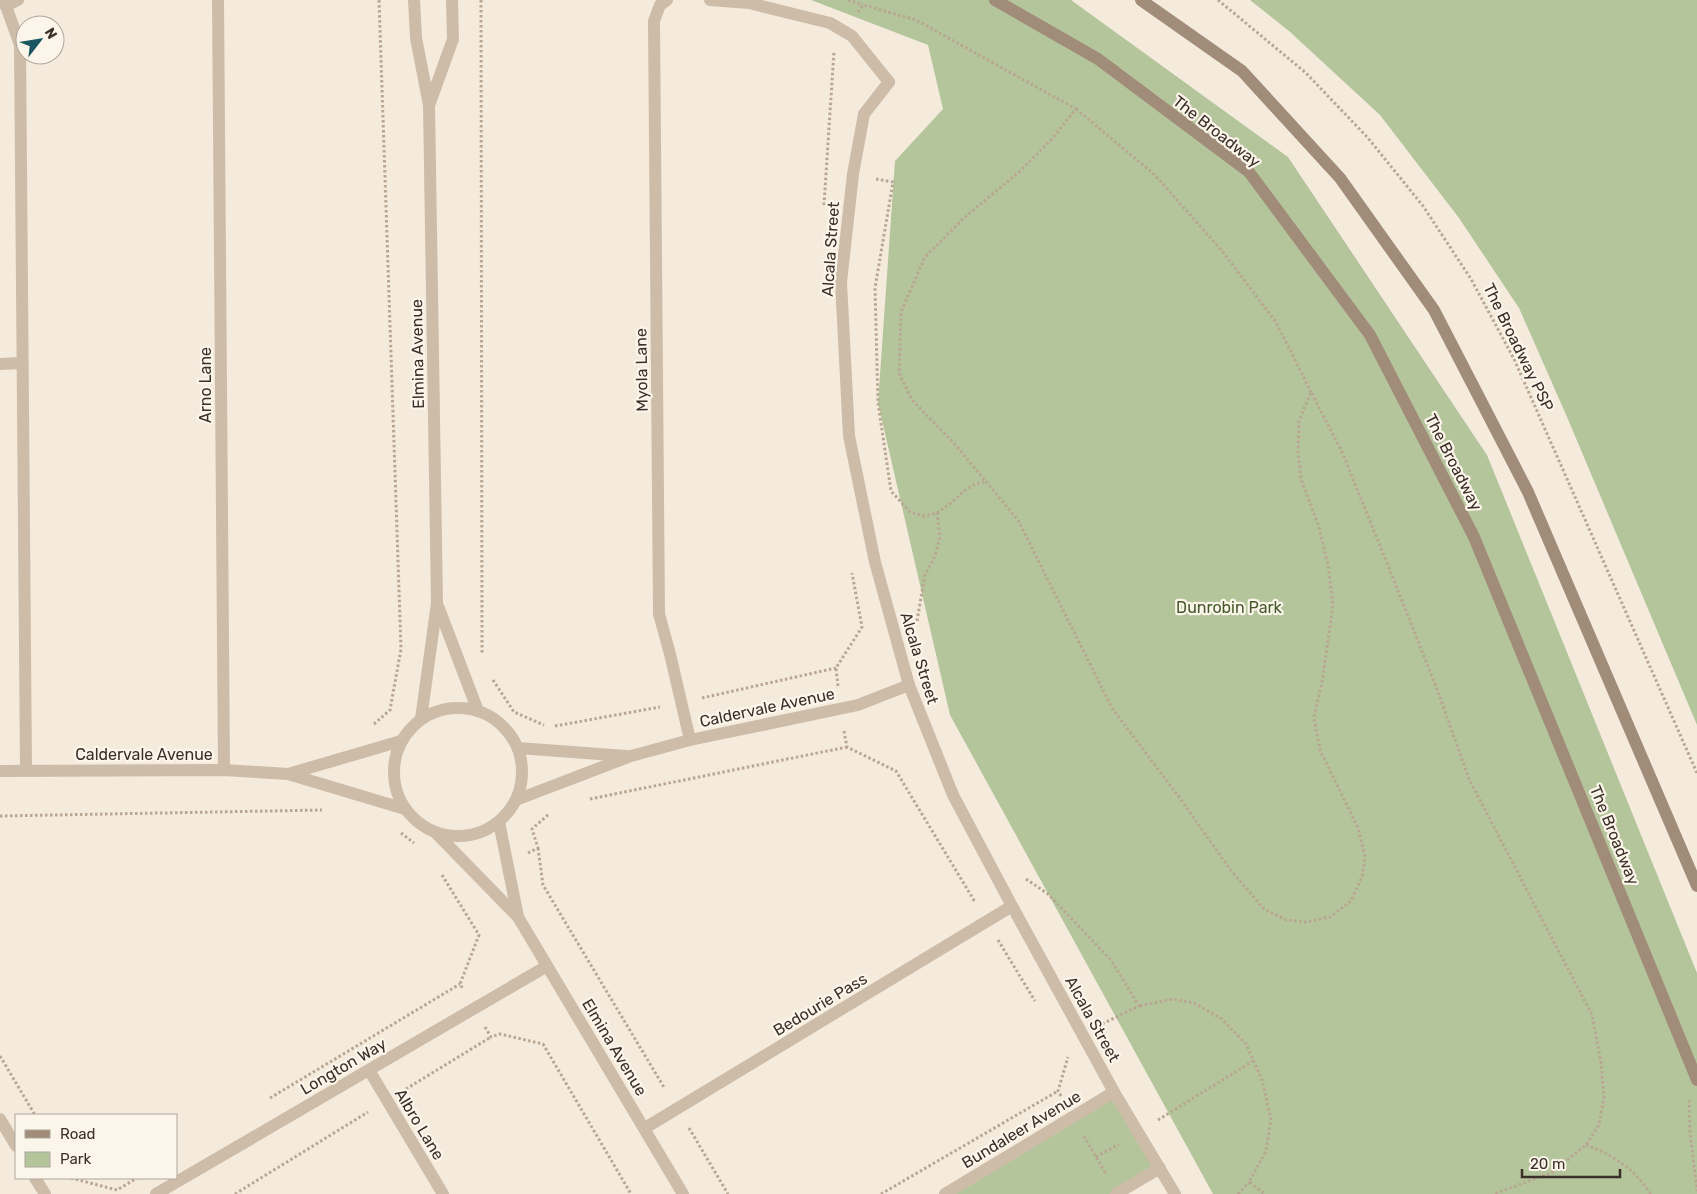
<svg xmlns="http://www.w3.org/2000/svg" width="1697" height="1194" viewBox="0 0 1697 1194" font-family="Rubik,sans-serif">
<rect width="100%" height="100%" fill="#f4ebdd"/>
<g fill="#b4c59c">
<path d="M811,0h260l217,157 199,298 210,518v221h-484l-263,-479 -72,-312 17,-242 48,-52 -15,-64z"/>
<path d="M1250,0h447v725l-130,-308 -48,-109 -60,-90 -79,-103 -91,-84z"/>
<path d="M1114,1092l46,76 -44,26h-170z"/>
</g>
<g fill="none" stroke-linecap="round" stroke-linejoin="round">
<g stroke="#b9a692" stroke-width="3" stroke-dasharray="2.5 2.5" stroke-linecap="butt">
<path d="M481,0l1,654"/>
<path d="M848,0l15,5"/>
<path d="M1218,0l88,73 62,65 55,68 48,73 43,80 183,414"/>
<path d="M858,12l5,-7 53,15 160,89 -25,31 -32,32 -54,45 -40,40 -24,55 -2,61 13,27 41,42 65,78 94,188 70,93 47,67 35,41 22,11 19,2 25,-5 21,-16 11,-24 3,-20 -7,-29 -38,-78 -6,-32 9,-41 10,-73 -5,-39 -9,-38 -18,-48 -3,-26 1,-32 12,-29 31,60 47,116 48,121 32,90 123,236 9,47 3,36 -5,27 -13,20 -35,28 -57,21"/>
<path d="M1076,109l79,66 68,77 53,70 35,70"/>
<path d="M876,179l17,3 -18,106 3,115 13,88 19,21 14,4 13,-3 14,-10 13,-12 11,-7 12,-3"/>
<path d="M824,205l10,-154"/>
<path d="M917,621l8,-46 10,-19 5,-19 -3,-24"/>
<path d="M493,680l21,32 30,13"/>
<path d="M838,686l-2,-18 26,-41 -10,-54"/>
<path d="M702,698l134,-30"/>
<path d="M374,724l16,-14 11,-61 -22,-649"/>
<path d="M555,726l105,-19"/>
<path d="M844,731l3,16 49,24 79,131"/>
<path d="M590,799l257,-52"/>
<path d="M0,816l322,-6"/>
<path d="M401,833l13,10"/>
<path d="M538,848l5,37 122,204"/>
<path d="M528,853l10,-5 -6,-19 17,-15"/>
<path d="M442,875l37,60 -19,49 3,5"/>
<path d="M1026,879l22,15 63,66 28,46 -37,18"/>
<path d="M998,940l37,61"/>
<path d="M1140,1006l32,-7 22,4 28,16 24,25 16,36 9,39 -5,32 -17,31 16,12"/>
<path d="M485,1027l6,10 9,-3 43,10 88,150"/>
<path d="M0,1056l35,59"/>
<path d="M406,1089l85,-52"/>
<path d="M1061,1096l-3,-5 10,-34"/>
<path d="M270,1098l190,-114"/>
<path d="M1689,1100l1,33 7,58"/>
<path d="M1158,1120l95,-59"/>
<path d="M689,1128l39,66"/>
<path d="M1084,1136l22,38"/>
<path d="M1586,1145c29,11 47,23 65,49"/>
<path d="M1096,1157l23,-13"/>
<path d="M71,1178l46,12 20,-12"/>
<path d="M235,1194l133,-82"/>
<path d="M881,1194l177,-103"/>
<path d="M1238,1194l11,-12"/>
</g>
<g stroke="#cdbca8" stroke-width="12">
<path d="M218,0l6,770"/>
<path d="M667,0l-7,5 -6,16 5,593 11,40 20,86"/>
<path d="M710,0l39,3 81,20 22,13 37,46"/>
<path d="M6,6l12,-6"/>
<path d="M369,1070l74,124"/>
<path d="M645,1128l367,-222"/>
</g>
<g stroke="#cdbca8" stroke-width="12">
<path d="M414,0l2,38 13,67 8,498 -16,116"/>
<path d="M0,1l6,5 14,39 6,725"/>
<path d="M889,82l-25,32 -11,60 -12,108 8,154 26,126 34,123 44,110 59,111 102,186 61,102"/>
<path d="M430,103l23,-64 -1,-39"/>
<path d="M0,364l21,-1"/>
<path d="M438,606l40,105"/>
<path d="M518,748l108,8"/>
<path d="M516,800l115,-44 59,-16 168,-35 51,-20"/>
<path d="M0,1119l16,27"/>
<path d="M35,1178l10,16"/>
<path d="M156,1194l391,-228"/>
<path d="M945,1194l169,-102"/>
<path d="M1116,1194l44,-26"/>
</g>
<g stroke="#cdbca8" stroke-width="12">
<circle cx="458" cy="772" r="64"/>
<path d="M0,771l224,-1 64,4 117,35"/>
<path d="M288,774l113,-33"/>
<path d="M499,822l19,95"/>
<path d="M435,832l83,85 165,277"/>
</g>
<g stroke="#a18b79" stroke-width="12">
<path d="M995,0l103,59 151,113 121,163 104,202 223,543"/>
<path d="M1141,0l101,71 98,107 94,132 94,182 169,394"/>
</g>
</g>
<g text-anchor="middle" stroke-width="4.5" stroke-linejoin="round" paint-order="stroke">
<g font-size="16" fill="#3a2f29" stroke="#fbf5ea">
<text transform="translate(1217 131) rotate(38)" y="6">The Broadway</text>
<text transform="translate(830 249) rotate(-86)" y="6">Alcala Street</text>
<text transform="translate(1519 347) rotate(64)" y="6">The Broadway PSP</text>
<text transform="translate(417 354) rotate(-91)" y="6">Elmina Avenue</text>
<text transform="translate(641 370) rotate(-91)" y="6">Myola Lane</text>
<text transform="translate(205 385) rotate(-90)" y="6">Arno Lane</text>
<text transform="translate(1454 462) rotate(63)" y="6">The Broadway</text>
<text transform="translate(920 658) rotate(73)" y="6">Alcala Street</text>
<text transform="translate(767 707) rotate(-12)" y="6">Caldervale Avenue</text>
<text x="144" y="760">Caldervale Avenue</text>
<text transform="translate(1615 835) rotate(68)" y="6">The Broadway</text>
<text transform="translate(820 1004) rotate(-31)" y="6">Bedourie Pass</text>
<text transform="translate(1093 1019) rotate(61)" y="6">Alcala Street</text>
<text transform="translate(615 1047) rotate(59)" y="6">Elmina Avenue</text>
<text transform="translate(343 1066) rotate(-30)" y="6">Longton Way</text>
<text transform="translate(420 1124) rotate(59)" y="6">Albro Lane</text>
<text transform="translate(1021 1129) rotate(-31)" y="6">Bundaleer Avenue</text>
</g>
<g font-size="16" fill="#455a2b" stroke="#fbf5ea">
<text x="1229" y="613">Dunrobin Park</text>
</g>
</g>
<rect x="15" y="1114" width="162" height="65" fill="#fbf5ea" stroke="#aea69d"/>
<rect x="25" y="1130" width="25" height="8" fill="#a18b79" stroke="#aea69d"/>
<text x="60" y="1139" font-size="15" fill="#3a2f29">Road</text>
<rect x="25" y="1152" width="25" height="15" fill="#b4c59c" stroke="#aea69d"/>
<text x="60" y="1164" font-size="15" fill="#3a2f29">Park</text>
<g transform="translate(40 40) rotate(59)"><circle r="24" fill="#fbf5ea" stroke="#aea69d"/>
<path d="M0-4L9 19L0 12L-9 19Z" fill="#1b555f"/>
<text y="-8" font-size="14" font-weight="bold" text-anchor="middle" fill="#3a2f29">N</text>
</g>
<path d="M1522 1169v8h98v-8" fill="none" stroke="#3a2f29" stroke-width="2.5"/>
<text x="1530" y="1169" font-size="15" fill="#3a2f29" stroke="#fbf5ea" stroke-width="4" paint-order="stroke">20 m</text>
</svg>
